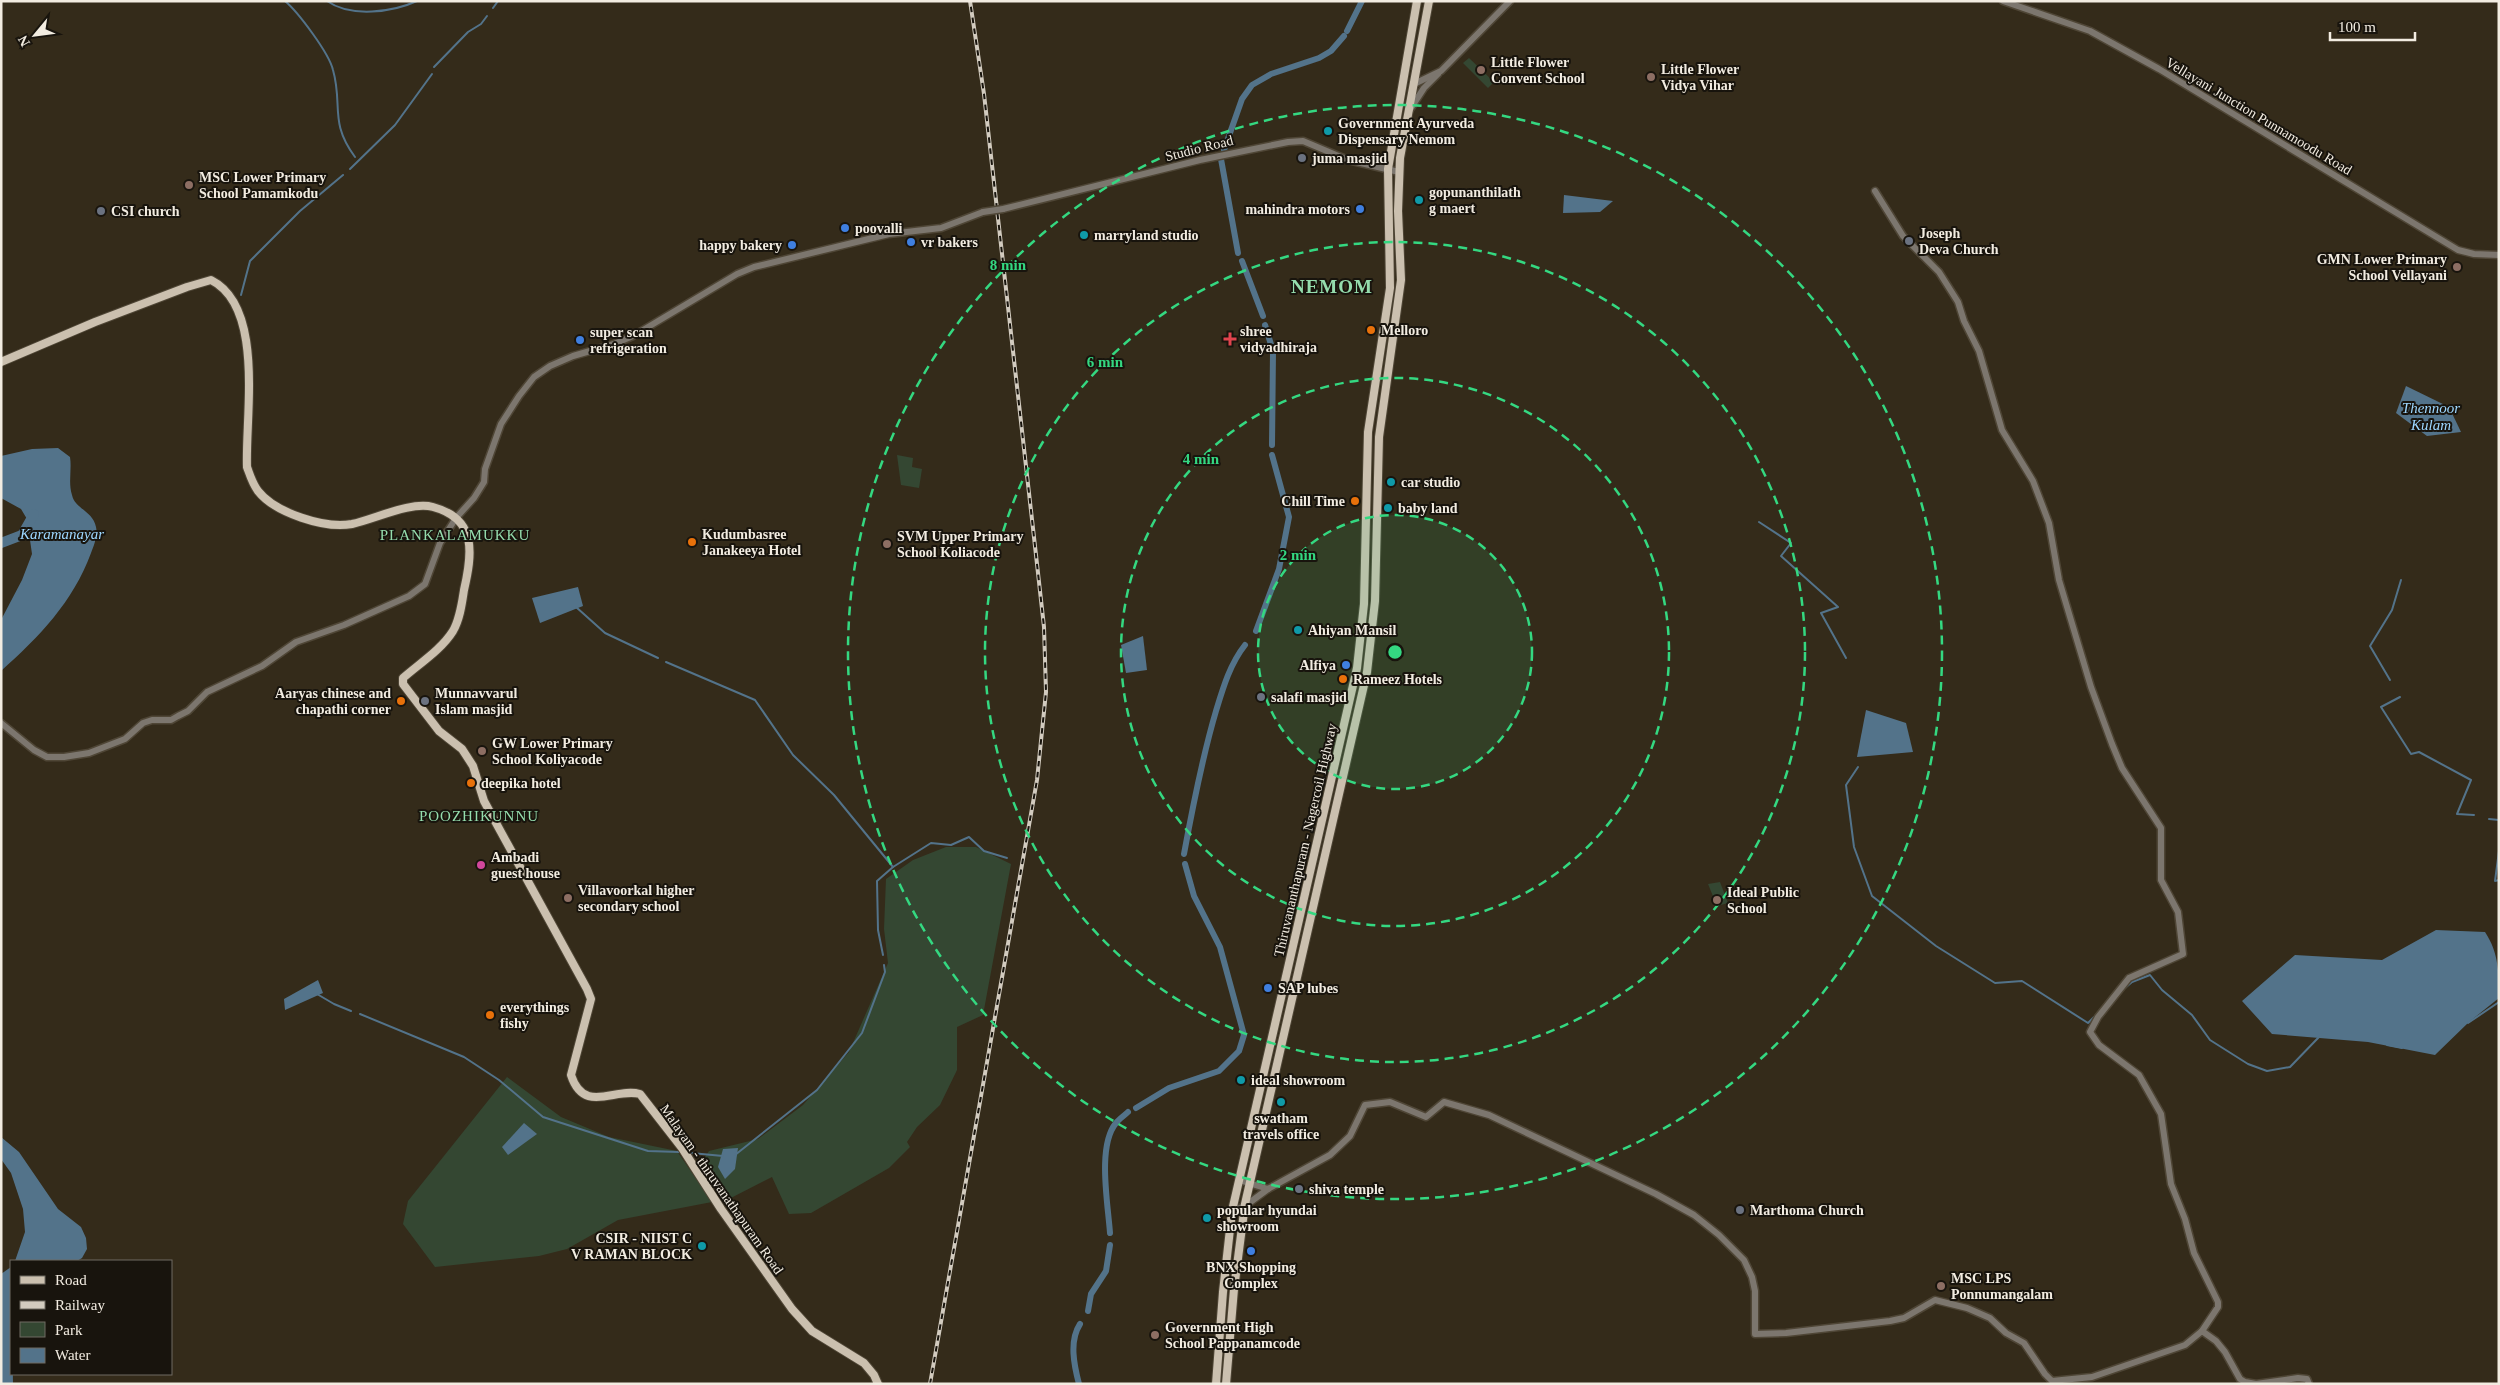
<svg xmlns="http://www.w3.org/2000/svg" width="2500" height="1385" viewBox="0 0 2500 1385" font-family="'Times New Roman',serif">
<rect width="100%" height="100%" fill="#342b1a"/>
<g fill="#344732">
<path d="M1469,58l25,24 -6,6 -25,-25z"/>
<path d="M897,455l16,3 -1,9 10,2 -3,19 -18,-3z"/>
<path d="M946,847h30l35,17 -28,151 -26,12v43l-17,35 -23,22 -10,15 3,5 -21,21 -78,45 -22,1 -17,-37 -47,24 -24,-38 8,-12 49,-12 45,-34 46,-53 39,-89 -4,-34 2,-50 27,-19z"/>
<path d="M1720,882l8,21 -11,3 -9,-22z"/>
<path d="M507,1077l54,40 48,20 68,14 35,51 -94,18 -51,29 -28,7 -104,11 -32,-43 5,-23z"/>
</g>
<g fill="#53738a">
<path d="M1564,195l49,6 -13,11 -37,1z"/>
<path d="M2406,386l43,21 12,25 -34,4 -31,-23z"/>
<path d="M58,448l12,9c2,12 -2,26 2,38 3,14 21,16 24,32 2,9 -2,18 -5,26 -18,49 -52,84 -90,118v-51l21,-40 10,-26 -5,-35 -6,-10 -20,-11v-42l31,-7z"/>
<path d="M578,587l5,19 -43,17 -8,-25z"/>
<path d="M1143,636l4,34 -21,3 -5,-28z"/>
<path d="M1866,710l40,13 7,29 -56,5z"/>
<path d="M2436,930l49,2c14,21 14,42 14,66l-30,24 -34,33 -67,-13 -96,-8 -30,-33 53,-46 87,5z"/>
<path d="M318,980l5,13 -38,17 -1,-11z"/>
<path d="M524,1123l13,11 -29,21 -6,-8z"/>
<path d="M1,1137l18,15 39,57 23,18 5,11 1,11 -5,9 -5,3h-62l10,-29 -2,-23 -12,-36 -10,-14z"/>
<path d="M738,1148l-3,21 -10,10 -7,-12 5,-18z"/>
<path d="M11,1267l2,117h-12v-110z"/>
</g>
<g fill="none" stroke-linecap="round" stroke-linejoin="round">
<g stroke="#53738a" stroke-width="2">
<path d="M285,1c13,11 44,52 48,69 10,35 -4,52 22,87"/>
<path d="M327,1c24,17 66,11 90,0"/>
<path d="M493,8l5,-7"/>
<path d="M434,67l34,-35 13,-8 6,-8"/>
<path d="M350,169l45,-44 37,-51"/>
<path d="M241,295l9,-34 50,-50 43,-36"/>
<path d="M1759,522l32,21 -10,13 57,51 -17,6 25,45"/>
<path d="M576,607l29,26 53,25"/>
<path d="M666,662l89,38 38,55 41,40 59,72"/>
<path d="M2390,680l-20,-34 22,-36 9,-30"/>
<path d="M2400,697l-19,10 30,47 8,-2 52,28 -14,34 17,1"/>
<path d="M1858,767l-12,18 8,62 18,49 64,50 59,37 27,-2 66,42 6,-6"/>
<path d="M2489,819l10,1"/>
<path d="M2499,851l-4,30 4,-1"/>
<path d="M883,955l-5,-25 -1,-49 16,-14 38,-24 20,2 18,-8 15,14 23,7"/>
<path d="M2125,988l7,-6 18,-7 12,15 30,25 18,25 38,24 19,7 23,-4 29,-30"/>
<path d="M317,994l17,10 17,7"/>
<path d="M360,1014l104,43 35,23 44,37 105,34 31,1"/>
<path d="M2468,1023l31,-21"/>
<path d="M2387,1045l15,3"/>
<path d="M691,1153l32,3"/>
<path d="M735,1155l82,-65 45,-57 23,-61 -1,-7"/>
</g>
<g stroke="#53738a" stroke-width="6">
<path d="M1347,31l15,-30"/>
<path d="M1224,150l18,-51 10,-14 19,-11 48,-16 12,-7 13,-15"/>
<path d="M1221,159l17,94"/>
<path d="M1242,261l21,55"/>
<path d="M1265,325l8,26 -1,94"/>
<path d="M1256,631l23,-62 10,-52 -17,-62"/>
<path d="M1184,854c9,-49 18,-96 32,-143 7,-23 14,-47 29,-66"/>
<path d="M1136,1108l33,-20 50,-17 20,-20 5,-16 -24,-88 -26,-51 -9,-32"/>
<path d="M1110,1233c-2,-29 -13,-87 6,-110 3,-4 8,-7 12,-11"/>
<path d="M1088,1311l3,-17 15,-23 4,-26"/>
<path d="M1079,1384c-5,-19 -10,-43 1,-60"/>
</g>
<path stroke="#53738a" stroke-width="10" d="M1,543l21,-8 12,-21"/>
<defs>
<g id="minor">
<path d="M2003,1l87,30 69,38 299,181 16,4 25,1"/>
<path d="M1414,84l27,-13 69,-70"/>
<path d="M1409,111l15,-23 14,-14"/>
<path d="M1875,191l28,45 36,36 19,30 6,19 15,30 23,79 31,51 16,42 10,57 32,107 21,57 10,24 39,60v52l17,32 5,42 -54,24 -31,39 -8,15 9,13 40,30 22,39 10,70 14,35 9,34 24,49v5l-16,24"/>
<path d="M1003,209l197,-49 88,-18 15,-1 45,19 51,12"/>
<path d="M1,723l33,27 13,7h17l25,-4 36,-14 18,-16 9,-3h19l7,-4 10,-5 19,-19 55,-26 34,-24 48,-17 65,-29 16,-12 15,-41 16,-25 18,-20 10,-16 1,-13 16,-45 18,-28 15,-19 16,-11 23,-10 41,-12 19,-8 104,-62 17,-7 135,-33 52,-6 42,-16"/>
<path d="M1239,1180l29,9 62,-34 20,-19 15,-31 25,-3 36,15 18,-15 45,13 167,79 38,21 25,20 25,25 8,17 3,14v43l31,-1 104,-12 14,-3 31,-18 32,8 23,10 16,15 18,10 21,31 7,7 40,-4 93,-32 17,-14 14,10 9,11 15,27 5,3 11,2 42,-6 9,1 2,5"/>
<path d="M1232,1211l13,-5 23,-17"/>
</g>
<g id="major">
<path d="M1,362l94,-40 92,-35 24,-7c54,27 34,136 36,187 3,8 5,16 11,24 17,22 67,38 94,33 23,-5 59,-23 81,-17 45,12 39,48 31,83 -2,13 -4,29 -11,41 -12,19 -33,32 -50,47v6l36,47 23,18 11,17 11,35 103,188 4,10 -20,76c13,40 44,12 69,19l42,54 39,61 71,100 20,22 52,32 10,12 4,9"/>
<path d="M1216,1384l7,-92 9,-81 125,-543 7,-64 4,-172 22,-144 -2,-119 29,-168"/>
<path d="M1226,1384l8,-95 11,-85 122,-532 8,-71 4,-164 22,-157 -3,-69 2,-53 29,-157"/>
</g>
</defs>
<use href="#minor" stroke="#4f4636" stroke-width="9"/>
<use href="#major" stroke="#4f4636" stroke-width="10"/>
<use href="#minor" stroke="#7c766e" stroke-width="6"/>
<use href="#major" stroke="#cbc0af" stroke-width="8"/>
<defs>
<path id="rail" d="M930,1384l107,-604 9,-88 -2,-65 -8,-72 -52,-461 -14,-93"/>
</defs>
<use href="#rail" stroke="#d2cbbf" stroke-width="4"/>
<use href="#rail" stroke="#18140d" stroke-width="2" stroke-dasharray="5.5" stroke-linecap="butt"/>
<defs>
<path id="minor-bridge" d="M983,212l20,-3"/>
</defs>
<use href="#minor-bridge" stroke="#4f4636" stroke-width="9" stroke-linecap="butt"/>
<use href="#minor-bridge" stroke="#7c766e" stroke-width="6"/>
</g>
<circle cx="1395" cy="652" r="137" fill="#34d881" fill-opacity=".12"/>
<g fill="none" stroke="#34d881" stroke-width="2.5" stroke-dasharray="9 6">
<circle cx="1395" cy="652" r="137"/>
<circle cx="1395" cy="652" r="274"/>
<circle cx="1395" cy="652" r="410"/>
<circle cx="1395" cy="652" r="547"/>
</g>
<g fill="#8d6e63" stroke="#18140d" stroke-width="2">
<circle cx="1481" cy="70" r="5"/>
<circle cx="1651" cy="77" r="5"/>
<circle cx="189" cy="185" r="5"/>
<circle cx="2457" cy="267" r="5"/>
<circle cx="887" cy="544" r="5"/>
<circle cx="482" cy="751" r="5"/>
<circle cx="568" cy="898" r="5"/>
<circle cx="1717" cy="900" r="5"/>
<circle cx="1941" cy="1286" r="5"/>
<circle cx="1155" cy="1335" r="5"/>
</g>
<g fill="#0f9aa8" stroke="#18140d" stroke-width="2">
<circle cx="1328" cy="131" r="5"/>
<circle cx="1419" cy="200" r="5"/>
<circle cx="1084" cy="235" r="5"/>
<circle cx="1391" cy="482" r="5"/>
<circle cx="1388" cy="508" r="5"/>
<circle cx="1298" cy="630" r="5"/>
<circle cx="1241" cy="1080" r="5"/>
<circle cx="1281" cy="1102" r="5"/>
<circle cx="1207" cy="1218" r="5"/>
<circle cx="702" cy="1246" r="5"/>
</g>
<g fill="#6b7280" stroke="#18140d" stroke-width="2">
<circle cx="1302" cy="158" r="5"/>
<circle cx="101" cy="211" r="5"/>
<circle cx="1909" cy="241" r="5"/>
<circle cx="1261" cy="697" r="5"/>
<circle cx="425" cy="701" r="5"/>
<circle cx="1299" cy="1189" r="5"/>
<circle cx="1740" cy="1210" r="5"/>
</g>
<g fill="#3f7fe0" stroke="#18140d" stroke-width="2">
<circle cx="1360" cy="209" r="5"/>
<circle cx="845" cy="228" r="5"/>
<circle cx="911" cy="242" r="5"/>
<circle cx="792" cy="245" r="5"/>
<circle cx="580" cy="340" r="5"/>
<circle cx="1346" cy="665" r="5"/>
<circle cx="1268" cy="988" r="5"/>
<circle cx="1251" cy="1251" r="5"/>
</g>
<g fill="#e8710a" stroke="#18140d" stroke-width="2">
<circle cx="1371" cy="330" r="5"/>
<circle cx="1355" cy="501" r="5"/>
<circle cx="692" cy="542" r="5"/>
<circle cx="1343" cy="679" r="5"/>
<circle cx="401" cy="701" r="5"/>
<circle cx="471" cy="783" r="5"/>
<circle cx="490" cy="1015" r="5"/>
</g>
<path fill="#e0444e" stroke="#18140d" stroke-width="2" d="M1227.5 331.5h5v5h5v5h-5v5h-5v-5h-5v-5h5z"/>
<circle fill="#d1479c" stroke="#18140d" stroke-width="2" cx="481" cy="865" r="5"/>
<g text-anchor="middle" stroke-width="4" stroke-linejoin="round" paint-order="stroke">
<g font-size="14" font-weight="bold" fill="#f2ece1" stroke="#18140d" text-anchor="start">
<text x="1491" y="67">Little Flower<tspan x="1491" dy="16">Convent School</tspan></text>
<text x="1661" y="74">Little Flower<tspan x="1661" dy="16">Vidya Vihar</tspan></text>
<text x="1338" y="128">Government Ayurveda<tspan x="1338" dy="16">Dispensary Nemom</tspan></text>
<text x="1312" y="163">juma masjid</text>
<text x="199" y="182">MSC Lower Primary<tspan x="199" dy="16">School Pamamkodu</tspan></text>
<text x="1429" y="197">gopunanthilath<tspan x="1429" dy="16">g maert</tspan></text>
<text x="1350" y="214" text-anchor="end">mahindra motors</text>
<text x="111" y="216">CSI church</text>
<text x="855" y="233">poovalli</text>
<text x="1919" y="238">Joseph<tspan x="1919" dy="16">Deva Church</tspan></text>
<text x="1094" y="240">marryland studio</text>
<text x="921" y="247">vr bakers</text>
<text x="782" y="250" text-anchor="end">happy bakery</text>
<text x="2447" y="264" text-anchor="end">GMN Lower Primary<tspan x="2447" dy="16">School Vellayani</tspan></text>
<text x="1381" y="335">Melloro</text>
<text x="1240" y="336">shree<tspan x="1240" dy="16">vidyadhiraja</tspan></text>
<text x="590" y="337">super scan<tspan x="590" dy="16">refrigeration</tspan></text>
<text x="1401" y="487">car studio</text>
<text x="1345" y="506" text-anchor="end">Chill Time</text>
<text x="1398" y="513">baby land</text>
<text x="702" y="539">Kudumbasree<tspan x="702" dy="16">Janakeeya Hotel</tspan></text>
<text x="897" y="541">SVM Upper Primary<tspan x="897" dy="16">School Koliacode</tspan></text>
<text x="1308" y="635">Ahiyan Mansil</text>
<text x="1336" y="670" text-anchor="end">Alfiya</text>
<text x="1353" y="684">Rameez Hotels</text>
<text x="391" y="698" text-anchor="end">Aaryas chinese and<tspan x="391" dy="16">chapathi corner</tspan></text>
<text x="435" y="698">Munnavvarul<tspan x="435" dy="16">Islam masjid</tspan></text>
<text x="1271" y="702">salafi masjid</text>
<text x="492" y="748">GW Lower Primary<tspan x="492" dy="16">School Koliyacode</tspan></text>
<text x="481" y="788">deepika hotel</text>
<text x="491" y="862">Ambadi<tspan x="491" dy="16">guest house</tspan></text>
<text x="578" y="895">Villavoorkal higher<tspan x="578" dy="16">secondary school</tspan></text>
<text x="1727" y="897">Ideal Public<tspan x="1727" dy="16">School</tspan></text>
<text x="1278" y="993">SAP lubes</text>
<text x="500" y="1012">everythings<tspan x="500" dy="16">fishy</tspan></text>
<text x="1251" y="1085">ideal showroom</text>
<text x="1281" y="1123" text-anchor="middle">swatham<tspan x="1281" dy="16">travels office</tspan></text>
<text x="1309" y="1194">shiva temple</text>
<text x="1217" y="1215">popular hyundai<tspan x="1217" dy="16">showroom</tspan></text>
<text x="1750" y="1215">Marthoma Church</text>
<text x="692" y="1243" text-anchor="end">CSIR - NIIST C<tspan x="692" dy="16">V RAMAN BLOCK</tspan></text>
<text x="1251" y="1272" text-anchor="middle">BNX Shopping<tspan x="1251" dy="16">Complex</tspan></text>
<text x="1951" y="1283">MSC LPS<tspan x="1951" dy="16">Ponnumangalam</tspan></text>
<text x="1165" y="1332">Government High<tspan x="1165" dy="16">School Pappanamcode</tspan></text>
</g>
<g font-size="14" fill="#f2ece1" stroke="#18140d">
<text transform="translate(2259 116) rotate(31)" y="5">Vellayani Junction Punnamoodu Road</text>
<text transform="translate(1199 148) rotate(-14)" y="5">Studio Road</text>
<text transform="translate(1305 840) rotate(-77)" y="5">Thiruvananthapuram - Nagercoil Highway</text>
<text transform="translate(722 1189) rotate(55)" y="5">Malayam - thiruvanathapuram Road</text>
</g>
<g font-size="15" font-style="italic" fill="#9dd7ff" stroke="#18140d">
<text x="2431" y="413">Thennoor<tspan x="2431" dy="17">Kulam</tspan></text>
<text x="62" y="539">Karamanayar</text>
</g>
<g font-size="15" letter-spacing="1" fill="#95ddad" stroke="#18140d">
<text x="455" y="540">PLANKALAMUKKU</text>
<text x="479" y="821">POOZHIKUNNU</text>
</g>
<g font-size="19" font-weight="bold" letter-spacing="1" fill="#95ddad" stroke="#18140d">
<text x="1332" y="293">NEMOM</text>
</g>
</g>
<circle cx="1395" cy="652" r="8" fill="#34d881" stroke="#18140d" stroke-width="2.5"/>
<g font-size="15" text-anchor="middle" font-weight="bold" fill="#34d881" stroke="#18140d" stroke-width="4" stroke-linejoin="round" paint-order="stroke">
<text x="1008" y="270">8 min</text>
<text x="1105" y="367">6 min</text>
<text x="1201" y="464">4 min</text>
<text x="1298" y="560">2 min</text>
</g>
<rect width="2500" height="1385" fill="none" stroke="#f2ece1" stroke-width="5"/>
<rect x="10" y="1260" width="162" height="115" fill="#18140d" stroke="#6f6a62"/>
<rect x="20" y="1276" width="25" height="8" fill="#cbc0af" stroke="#6f6a62"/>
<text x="55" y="1285" font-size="15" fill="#f2ece1">Road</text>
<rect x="20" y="1301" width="25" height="8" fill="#d2cbbf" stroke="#6f6a62"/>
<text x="55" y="1310" font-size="15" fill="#f2ece1">Railway</text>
<rect x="20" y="1322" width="25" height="15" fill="#344732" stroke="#6f6a62"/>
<text x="55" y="1335" font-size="15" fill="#f2ece1">Park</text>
<rect x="20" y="1348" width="25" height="15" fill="#53738a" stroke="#6f6a62"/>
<text x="55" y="1360" font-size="15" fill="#f2ece1">Water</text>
<g transform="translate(35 35) rotate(241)" stroke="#18140d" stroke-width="4" paint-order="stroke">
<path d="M0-4L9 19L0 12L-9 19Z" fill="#f2ece1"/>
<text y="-8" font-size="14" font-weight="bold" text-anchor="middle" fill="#f2ece1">N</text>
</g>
<path d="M2330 32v8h85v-8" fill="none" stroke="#f2ece1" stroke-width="2.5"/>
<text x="2338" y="32" font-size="15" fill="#f2ece1" stroke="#18140d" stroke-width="4" paint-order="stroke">100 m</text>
</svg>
